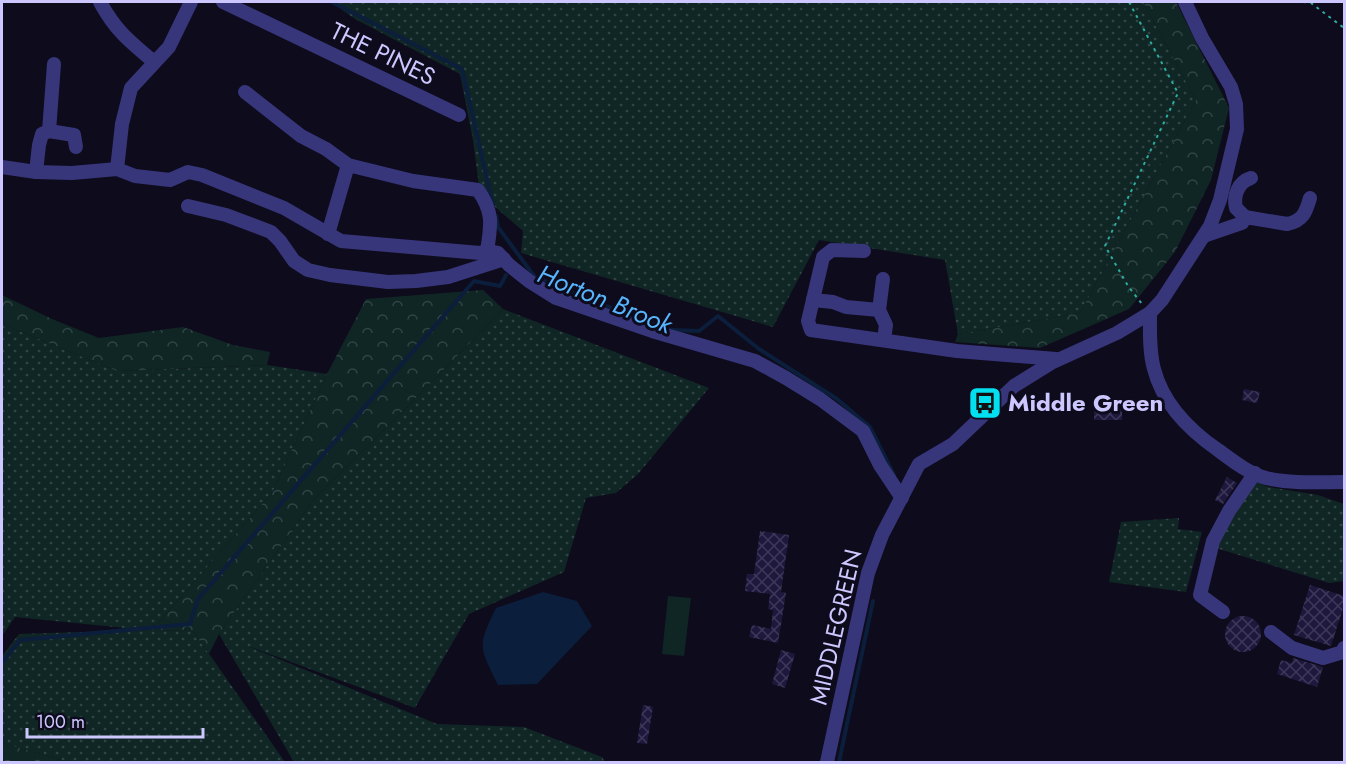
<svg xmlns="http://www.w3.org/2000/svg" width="1346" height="764" viewBox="0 0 1346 764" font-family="Jost,sans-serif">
<defs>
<pattern id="grass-dots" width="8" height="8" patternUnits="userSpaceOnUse" patternTransform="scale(1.5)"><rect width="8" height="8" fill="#0f2624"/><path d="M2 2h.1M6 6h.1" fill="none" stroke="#314445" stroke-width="1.8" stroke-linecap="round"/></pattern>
<pattern id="forest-crowns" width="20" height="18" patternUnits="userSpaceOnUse" patternTransform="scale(1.5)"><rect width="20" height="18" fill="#0f2624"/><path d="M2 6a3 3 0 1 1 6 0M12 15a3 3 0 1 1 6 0" fill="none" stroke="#314445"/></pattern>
<pattern id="building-cross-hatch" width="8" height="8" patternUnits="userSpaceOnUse" patternTransform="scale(1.5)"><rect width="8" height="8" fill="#1e183d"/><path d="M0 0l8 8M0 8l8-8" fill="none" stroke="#3e385a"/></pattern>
</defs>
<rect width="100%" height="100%" fill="#0e0b1c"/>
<g fill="url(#grass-dots)">
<path d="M331,2h812l53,98 -116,213 -122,21 -13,-74 -126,-20 -46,87 -252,-74 2,-22 -43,-37 -7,-54 -13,-66 -105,-55z"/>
<path d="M503,309l206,79 -70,85 -23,20 -30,5 -22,74 -95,42 -54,94 -170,-63 192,79 87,3 78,30 3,5h-311l-75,-128 95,-135 99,-98z"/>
<path d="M2,324l115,47 150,-6 60,9 -55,119 -120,137 41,1 92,131h-216l-67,-19v-87l17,-22 126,-4 -130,-13 -13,19z"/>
<path d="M1253,481l16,6 49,8 26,9v77l-15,2 -113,-35z"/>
<path d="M1179,518l-1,11 24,3 -16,60 -77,-10 12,-60z"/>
</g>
<g fill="url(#forest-crowns)">
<path d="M1143,2h33l53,106 -18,72 -36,72 -46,57 -89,39 -85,-6 3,-8 122,-21 116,-213z"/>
<path d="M483,290l20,19 -90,92 -99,98 -95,135 -10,20 -16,-23 -41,-1 120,-137 55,-119 39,-75z"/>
<path d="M2,295l50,24 47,19 84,-11 50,18 37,7 -3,13 -150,6 -115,-47z"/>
<path d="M2,743l67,19h-67z"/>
</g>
<path fill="#0f2624" d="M668,596l23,2 -7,58 -22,-2z"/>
<path fill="#0b1e3c" d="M543,592l34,9 15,25 -55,58 -39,1c-19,-39 -21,-38 -2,-77z"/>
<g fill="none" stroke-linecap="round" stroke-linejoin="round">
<g stroke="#0b1e3c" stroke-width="4">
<path d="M332,2l130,67 31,137"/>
<path d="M496,216l2,11 36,49 62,26 75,28 28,1 19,-15 41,33 78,50 33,28 24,48"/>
<path d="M2,663l18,-23 170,-16 8,-25 276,-318 26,5 6,-11"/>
<path d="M839,762l34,-161"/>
</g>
</g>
<g fill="url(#building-cross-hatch)">
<path d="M1244,389l16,3 -3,11 -15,-3z"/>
<path d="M1128,399h10l1,11h-17v10h-28v-19z"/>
<path d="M1227,477l10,6 -14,21 -8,-4z"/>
<path d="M760,531l29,4 -8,57 5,1 -8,50 -29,-6 3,-12 19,4 2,-19 -5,-1 2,-15 -25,-3 2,-17h7z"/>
<path d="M1310,585l34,11v9l-13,41 -37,-11z"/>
<circle cx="1243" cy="634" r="18"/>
<path d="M781,650l14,4 -10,34 -13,-4z"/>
<path d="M1293,658l30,9 -6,20 -40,-13 4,-14 11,3z"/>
<path d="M643,705l10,2 -6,37 -10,-1z"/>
</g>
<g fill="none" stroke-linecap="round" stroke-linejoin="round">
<g stroke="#2daca0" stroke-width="2" stroke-dasharray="3 4.5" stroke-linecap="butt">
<path d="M1129,2l49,91 -73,153 23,40 14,18"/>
<path d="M1303,2l8,1 33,25"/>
</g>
<g stroke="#37367b" stroke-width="14">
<path d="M100,2c16,29 29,39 54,60"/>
<path d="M223,2l236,113"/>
<path d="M245,92l56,44 25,13 22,16 65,16 65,9c16,23 13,35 9,61"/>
<path d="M49,131l5,-67"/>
<path d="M2,167l34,5 36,1 45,-4 18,7 35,4 18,-8 14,3 82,33 57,33 139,12 7,-2 11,2 11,12 20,16 27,17 96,33 103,30 31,17 34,21 43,32 17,34 22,33"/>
<path d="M117,169l5,-45 9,-36 38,-41 22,-45"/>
<path d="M36,172l3,-27 3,-11 7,-3 25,4 2,12"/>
<path d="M188,206l38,9 45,17 9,9 14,20 14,9 22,5 58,7 28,-1 32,-4 56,-18"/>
<path d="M1245,217l-9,-9c-3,-12 2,-26 15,-30"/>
<path d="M328,234l20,-69"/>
<path d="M1204,236l38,-13 3,-6 42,7c16,-3 19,-12 23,-26"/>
<path d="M864,251l-32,-1 -9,7 -15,64 3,9 146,21 99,8"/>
<path d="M883,279l-4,31 7,15 -2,15"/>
<path d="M813,300l20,2 13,5 33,3"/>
<path d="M1150,313c0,18 -1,38 4,56 9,35 35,61 64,81 15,11 30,23 48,28 25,6 53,4 78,4"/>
<path d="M1223,612l-23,-17 13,-54 16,-30 26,-38"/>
<path d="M1271,632l21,16 31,10 20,-6 1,-4"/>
<path d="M827,762l41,-189 14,-38 37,-71 34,-20 61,-58 37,-23 66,-30 33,-20 12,-13 48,-74 10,-26 17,-71 -1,-25 -5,-17 -29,-49 -17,-36"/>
</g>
</g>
<defs>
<symbol id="bus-square" viewBox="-11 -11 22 22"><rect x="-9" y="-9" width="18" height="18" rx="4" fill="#02dfef" stroke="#0e0b1c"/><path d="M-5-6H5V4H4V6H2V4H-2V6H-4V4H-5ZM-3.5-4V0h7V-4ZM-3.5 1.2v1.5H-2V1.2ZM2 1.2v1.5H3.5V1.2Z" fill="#111"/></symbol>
</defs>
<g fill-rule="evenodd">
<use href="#bus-square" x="966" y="384" width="38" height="38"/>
</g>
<g text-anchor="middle" stroke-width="6" stroke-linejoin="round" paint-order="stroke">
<g font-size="24" fill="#ccc7fe" stroke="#0e0b1c">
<text transform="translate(383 54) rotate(26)" y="8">THE PINES</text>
<text transform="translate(836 627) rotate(-77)" y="8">MIDDLEGREEN</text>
</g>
<g font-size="24" font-weight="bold" fill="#ccc7fe" stroke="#0e0b1c" text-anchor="start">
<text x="1008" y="411">Middle Green</text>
</g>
<g font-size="26" font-style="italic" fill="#56b5fd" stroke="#0e0b1c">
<text transform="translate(605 299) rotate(22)" y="9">Horton Brook</text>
</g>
</g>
<rect width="1346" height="764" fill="none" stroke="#ccc7fe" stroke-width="6"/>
<path d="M27 728v9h176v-9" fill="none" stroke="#ccc7fe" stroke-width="3"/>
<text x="36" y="728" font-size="18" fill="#ccc7fe" stroke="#0e0b1c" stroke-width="4.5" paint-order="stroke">100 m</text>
</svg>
